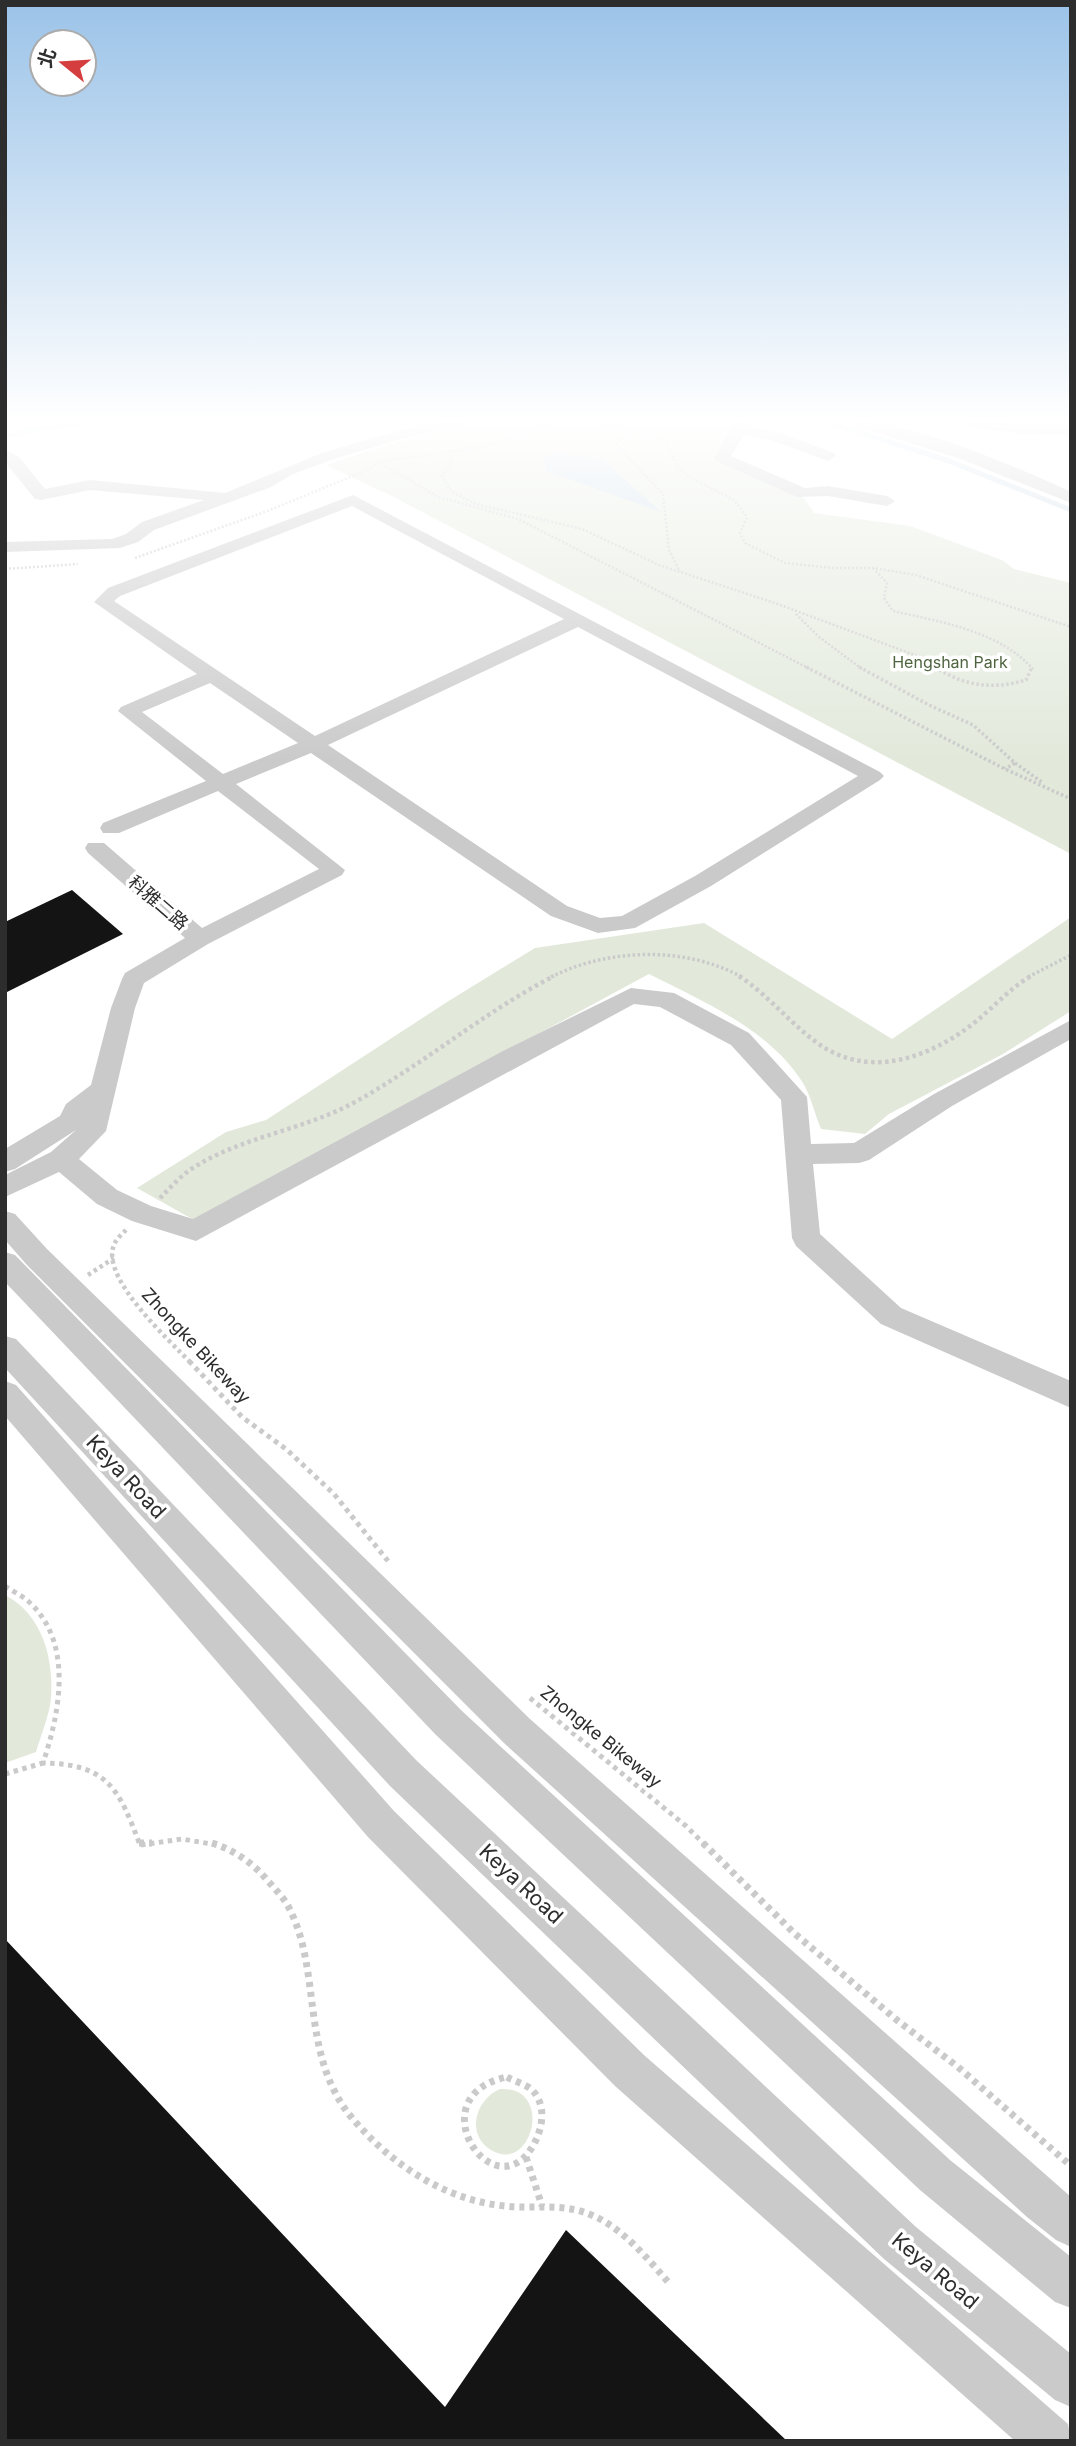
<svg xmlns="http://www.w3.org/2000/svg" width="1076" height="2446" viewBox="0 0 1076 2446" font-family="Inter,'Noto Sans TC',sans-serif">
<rect width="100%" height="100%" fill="#fff"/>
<g fill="#e2e9db">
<path d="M485,421h252l-12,28 -10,5 89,44 10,15 96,13 92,34 12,9 57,14v271l-679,-358 -66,-31 76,-25z"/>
<path d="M1071,917v94l-68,43 -114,60 -24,20 -44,-5c-6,-14 -10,-33 -18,-46 -34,-54 -99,-81 -154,-109l-455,246 -57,-32 89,-56 40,-12 181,-118 88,-54 169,-25 188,116z"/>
<path d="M5,1595c38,20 49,64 46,104 -2,17 -10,36 -15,53l-31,11z"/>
<path d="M500,2089c55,-3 32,86 -9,61 -26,-16 -15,-51 9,-61z"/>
</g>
<path fill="#c9dae8" d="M558,453l45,7 58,52 -115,-41 -2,-13z"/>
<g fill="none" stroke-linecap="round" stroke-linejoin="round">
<g stroke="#c9dae8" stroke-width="5">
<path d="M824,421l125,40 122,49"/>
<path d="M5,435l84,-14"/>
</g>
</g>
<g fill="#141414">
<path d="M72,890l51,44 -118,59v-71z"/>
<path d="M5,1939l440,468 121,-177 221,211h-782z"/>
</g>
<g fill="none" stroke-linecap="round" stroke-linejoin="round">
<g stroke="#cacaca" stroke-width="2.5" stroke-dasharray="2 2" stroke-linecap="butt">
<path d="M589,421l43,8 33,11 13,28 15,11 41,21 13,17 -7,16 5,10 40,20 47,5h41l43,7 155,52"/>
<path d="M632,429l-17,15 48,50 6,56 11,22"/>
<path d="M448,452l5,6 -11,19 10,15 24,12 106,25 77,36 116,38 145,54 17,12"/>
<path d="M379,462l104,-15 55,-21 31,-5"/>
<path d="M135,558l135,-48 100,-41 8,-7 60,35 80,22 292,150"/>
<path d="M873,568l14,15 -3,15 9,13c48,11 106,20 140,58"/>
<path d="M5,569l73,-5"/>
<path d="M796,614l23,23 43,32"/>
</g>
<g stroke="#cacaca" stroke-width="3.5" stroke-dasharray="2.5 2.5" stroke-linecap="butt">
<path d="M806,667l199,102 66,30"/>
<path d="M859,667l70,38 44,20 42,38 -10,6"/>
<path d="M935,667c29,19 58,23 91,13l6,-13"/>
<path d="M1015,763l28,20"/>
<path d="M551,977c58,-29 134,-31 191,0"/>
<path d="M1028,977l43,-22"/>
</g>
<g stroke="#cacaca" stroke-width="4.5" stroke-dasharray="3.5 3.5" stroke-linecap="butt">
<path d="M739,976c29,19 50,46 77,66 51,38 112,17 158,-19 20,-16 35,-34 57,-47"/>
<path d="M160,1198c11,-11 22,-24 36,-32 49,-30 108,-36 159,-64 69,-38 129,-90 199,-126"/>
<path d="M126,1230c-5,5 -11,10 -13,18 -9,33 56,92 78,115"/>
<path d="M88,1275l26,-17"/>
</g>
<g stroke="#cacaca" stroke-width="5" stroke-dasharray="4.5 4.5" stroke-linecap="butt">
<path d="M189,1361l53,56 44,32 48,45 54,67"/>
<path d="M5,1586c7,5 16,9 23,15 46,41 32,111 15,162 65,1 76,26 97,82"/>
<path d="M530,1698l156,128 19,19"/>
<path d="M5,1774l38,-11"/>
<path d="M141,1845l41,-6 35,6"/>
</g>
<g stroke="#cacaca" stroke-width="7" stroke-dasharray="5 5" stroke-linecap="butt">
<path d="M139,1843h13"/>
<path d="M212,1843c22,7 41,20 56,38 7,8 15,16 20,25 35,65 11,148 64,212 39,46 92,82 153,88 28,3 57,-3 84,8 33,13 57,43 80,69"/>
<path d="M703,1843l91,90 104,88 60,46 113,99"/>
<path d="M507,2077c7,4 18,7 24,12 16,15 12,38 3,55 -39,71 -119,-48 -27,-67z"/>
<path d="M526,2157l16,49"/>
</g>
<g fill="#cacaca" fill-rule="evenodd">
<path d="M443,421h28l-3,3 -67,15 -67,20 -41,15 -22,13 -117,43 -16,12 -18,6 -115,4v-10l107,-3 14,-5 16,-12 62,-22 -114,-10 -49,10 -6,-1 -30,-37v-13l14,8 26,32 45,-9 135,13 97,-40 70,-21z"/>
<path d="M736,421h16l-3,5 32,7 53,20 2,3 -8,5 -57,-21 -27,-5 -13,21 74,32 23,-2 59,10 8,5 -8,5 -59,-10 -31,1 -81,-36 -2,-3z"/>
<path d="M846,421c57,-3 171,46 225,71v11l-113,-45 -109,-34z"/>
<path d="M959,421l112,4v10l-50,-1 -54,-8z"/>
<path d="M353,495l527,277 4,4 -4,4 -169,106 -76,42 -37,5 -47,-17 -240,-163 -75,31 109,86 -3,5 -134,69 -64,39 -9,25 -29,123 -27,28 38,31 34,16 42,13 310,-168 128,-63 43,5 75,40 58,64 4,47 43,-1 80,-49 137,-74v19l-119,67 -83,54 -10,3 -46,1 7,70 81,74 170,73v27l-190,-84 -85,-78 -4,-8 -11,-138 -50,-55 -71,-38 -26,-3 -438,237 -64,-20 -35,-17 -38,-32 -54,25v-22l46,-23 25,-22 -61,39 -10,3v-23l55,-33 6,-12 25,-19 20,-77 11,-29 3,-6 60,-35 -97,-85 -3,-5 3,-5h16l98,85 117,-59 -101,-78 -99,42h-16l-3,-5 3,-5 103,-42 -88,-70 3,-4 76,-33 -103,-72 14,-14zM352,506l212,113 -249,117 -201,-135 6,-5zM578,627l280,149 -163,100 -73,40 -22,2 -33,-12 -239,-161zM210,683l88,60 -75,31 -81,-62z"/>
<path d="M5,1211l10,3 32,35 483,470 541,478v50l-15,-7 -29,-23 -523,-474 -477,-478 -22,-25z"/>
<path d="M5,1252l10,3 447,456 488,449 121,97v51l-16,-6 -135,-112 -484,-455 -431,-453z"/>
<path d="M5,1336l11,3 400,421 500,467 155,127v53l-16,-7 -171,-141 -494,-473 -385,-418z"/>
<path d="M5,1381l11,4 378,426 251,245 423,368 3,17h-56l-400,-355 -247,-249 -363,-421z"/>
</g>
</g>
<linearGradient id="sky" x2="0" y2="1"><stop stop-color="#9bc3e8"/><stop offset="0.55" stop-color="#fff"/><stop offset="1" stop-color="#fff" stop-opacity="0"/></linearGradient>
<rect width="1076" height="763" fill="url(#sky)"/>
<g text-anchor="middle" stroke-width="7" stroke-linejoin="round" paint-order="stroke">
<g font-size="16" fill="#4e643e" stroke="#fff">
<text x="950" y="668">Hengshan Park</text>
</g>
<g font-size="18" fill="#2d2d2d" stroke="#fff">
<text transform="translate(158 903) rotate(41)" y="6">科雅二路</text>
<text transform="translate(196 1346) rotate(47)" y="6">Zhongke Bikeway</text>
<text transform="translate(601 1737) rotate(39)" y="6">Zhongke Bikeway</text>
</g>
<g font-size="21" fill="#2d2d2d" stroke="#fff">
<text transform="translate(126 1477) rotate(47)" y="7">Keya Road</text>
<text transform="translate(521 1884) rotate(43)" y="7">Keya Road</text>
<text transform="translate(935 2271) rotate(40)" y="7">Keya Road</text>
</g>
</g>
<rect width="1076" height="2446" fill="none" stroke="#2d2d2d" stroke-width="14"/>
<g transform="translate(63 63) rotate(288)"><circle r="33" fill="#ffffff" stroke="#ababab" stroke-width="2"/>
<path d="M0-5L12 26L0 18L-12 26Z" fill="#d53e3f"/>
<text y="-10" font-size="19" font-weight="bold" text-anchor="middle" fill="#2d2d2d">北</text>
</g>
</svg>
